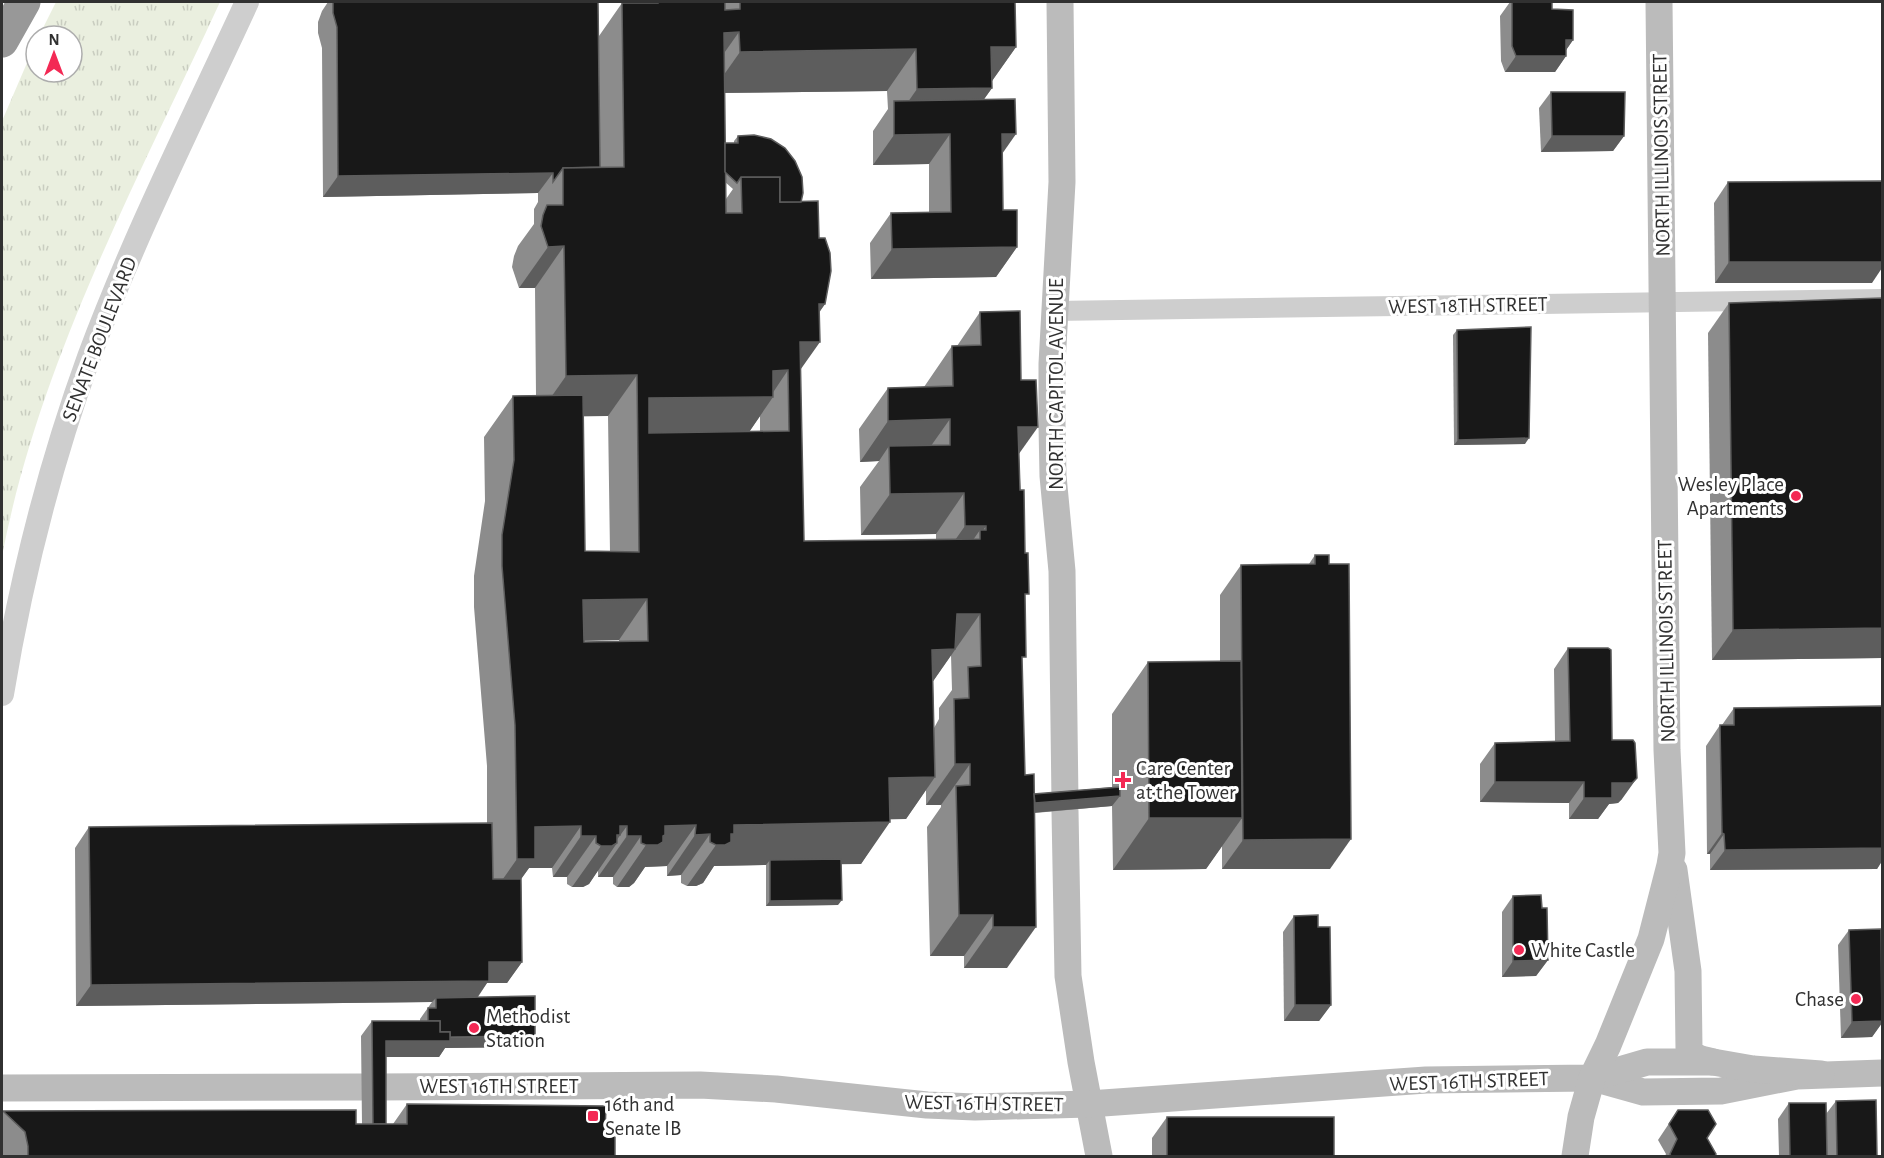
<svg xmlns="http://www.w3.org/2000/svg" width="1884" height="1158" viewBox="0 0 1884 1158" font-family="'Alegreya Sans',sans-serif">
<defs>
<pattern id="grass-tufts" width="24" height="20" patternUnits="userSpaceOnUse" patternTransform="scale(1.5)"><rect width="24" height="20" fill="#eaefdf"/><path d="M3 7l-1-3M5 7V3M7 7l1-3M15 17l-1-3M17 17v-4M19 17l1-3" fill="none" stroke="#c9cdc0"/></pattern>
</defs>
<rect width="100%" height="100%" fill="#fff"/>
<path fill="url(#grass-tufts)" d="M56,2h164c-83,180 -180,357 -218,554v-435l34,-79v30h36v-36h-33z"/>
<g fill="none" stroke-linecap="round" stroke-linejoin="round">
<path stroke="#cecece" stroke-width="20" d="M1054,311l828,-12"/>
<path stroke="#cecece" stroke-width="24" d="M2,694c19,-115 47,-227 87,-337 45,-121 104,-238 158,-355"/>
<g stroke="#bbb" stroke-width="27">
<path d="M1060,2l2,180 -10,182v62l1,50 9,95 3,230"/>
<path d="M1065,811l3,165 13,86 18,94"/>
<path d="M1674,870l14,101 1,77c3,11 14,11 24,14"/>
<path d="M1593,1078l50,14 78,-1 76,-15 85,-3"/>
<path d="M376,1087l324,-2 76,4 151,16 48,2 114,-3 337,-24 166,-2 55,-16h66l40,7 68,5"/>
<path d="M2,1088l359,-1"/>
<path d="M1575,1156l6,-39 11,-39 16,-33 43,-106 19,-74 2,-12 -5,-103 -8,-748"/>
</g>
<path stroke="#989898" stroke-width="33" d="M2,41l22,-39"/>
</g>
<g fill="#8c8c8c" fill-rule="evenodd">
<path d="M328,2h270l1,34 23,-33h6l1,-1h386l1,45 -24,34v7l-8,11 18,55 1,56 14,37 -21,30 -125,2 -1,-36 21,-30h38v-49l-56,1v-34l15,-22 -1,-18 -162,2v50h9v-2l4,-5 63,66 18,36 6,66 -6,8 -19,57 4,172 132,-1v-6l-75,1 -1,-48 19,-26 -19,1 -1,-33 29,-41 36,-1 28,-41h5l23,-34 39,141 6,148 -3,61 3,113 9,19 78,-7v-73l36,-52 72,-1v-66l21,-30 68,-1 6,-9 15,314h-108v-23l-16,23 -93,1 -1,-64 -77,7 -28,155h-43v-12h-34l-3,-129 14,-20v-2h-15v-15l-20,29h-16l-29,45h-20l-3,41 -72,1v-41l-52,1 -11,17 -7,3h-9l-6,-3v-8l-14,1v-10l-22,1 -11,16 -5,4h-12l-4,-3v-7h-15v-7l-9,14 -6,3h-11l-5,-3v-7h-14l-1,-9h-23l-8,11 1,83 -15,21h-20l-9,14 57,39 -7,11 -83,1 -6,9h-53v67h7l14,-20 198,30 10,22h-613v-43l1,-2 359,13 -1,-88 11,-15h48v-2l12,-17 -356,4 -1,-158 14,-21 398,-4v-57l-13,-159v-31l11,-75 -1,-64 29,-41 23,-1 -1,-107h-16l-7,-21 2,-11 4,-10 16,-22v-15l4,-7v-9l-215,4 -1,-149 -4,-15v-11l4,-11zM725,182l8,7 -7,10zM583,416h25l2,136 -25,-1zM760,416v16h-11zM619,640v1l-35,1v-1zM951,655l1,35 -13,18v11l-5,9 -1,-47z"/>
<path d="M1510,2l42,7 21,31 -7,10v6l-11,16h-50l-4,-11 -1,-45z"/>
<path d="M1551,92l73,44 -11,15 -72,1 -2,-44z"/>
<path d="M1728,182l144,101h-157l-1,-80z"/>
<path d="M1729,303l153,355 -170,2 -4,-327z"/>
<path d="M1457,330l68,114 -71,1 -1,-110z"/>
<path d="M1568,648l44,90 10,61 -4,4 -9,1 -11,15h-29v-16l-89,-1v-38l15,-21 60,-2 -1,-72z"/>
<path d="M1882,706v155l-5,8 -167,1v-16h-3l-1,-108 14,-21h2l12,-17z"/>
<path d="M1513,896l29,12 6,52 -12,16 -34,1v-65z"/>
<path d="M1294,916l24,11 13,78 -12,16h-35l-1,-89z"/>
<path d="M1849,930l33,54v39l-10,14 -31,1 -3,-93z"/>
<path d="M1836,1101l41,55h-98l-1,-37 11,-16 37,11z"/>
<path d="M1678,1110l29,28 8,18h-50l1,-2 -8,-14z"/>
<path d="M1882,1115v41h-1v-38z"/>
<path d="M1167,1117l167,39h-182v-18z"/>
</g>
<g fill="#5d5d5d">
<path d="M739,32l-29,41 14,-40z"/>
<path d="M1566,40h7l-11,16z"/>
<path d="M991,47h25l-29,41z"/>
<path d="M916,49l-29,42 -176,2 29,-41z"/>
<path d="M1516,56h50l-11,16h-50z"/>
<path d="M992,88l-29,41 -69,-7 23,-33z"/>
<path d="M950,134l-21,30 -56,1 21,-30z"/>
<path d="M1002,134h14l-21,30z"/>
<path d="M1552,136h72l-11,15 -72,1z"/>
<path d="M553,173l-15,20 -215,4 15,-21z"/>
<path d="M564,246l-29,42h-16l29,-41z"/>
<path d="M1017,247l-21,30 -125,2 21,-30z"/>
<path d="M1729,262h153v6l-10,15h-157z"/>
<path d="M819,304h6l-28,41z"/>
<path d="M800,342h20l-29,41 -3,-13 -18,27h3l-28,41 -107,1 11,-41 124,-27z"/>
<path d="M637,375l-29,41 -71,1 29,-41z"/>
<path d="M950,419l-29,41 -32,-14 -10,15 -19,1 28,-41z"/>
<path d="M1018,427h20l-29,41z"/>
<path d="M1529,438l-4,6 -71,1 4,-5z"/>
<path d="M964,493l-28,41 -75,1 29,-41z"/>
<path d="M965,526h21l-6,9v-5l-26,37h-18z"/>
<path d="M647,599l-28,41 -65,1 29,-41z"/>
<path d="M957,614h23l-53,76 -24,1z"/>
<path d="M1882,628v30l-170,2 21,-30z"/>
<path d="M955,764h15l-29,41h-15z"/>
<path d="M935,777l-29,42 -46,1 29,-42z"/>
<path d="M1637,778l-15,21 -4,4 -9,1 -11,15h-29l15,-21 28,-15z"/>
<path d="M1495,782h89l-15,21 -89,-1z"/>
<path d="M1120,796l-8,10 -116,10 7,-11z"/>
<path d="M1149,818h93l-36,51 -93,1z"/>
<path d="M890,822l-29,42 -91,1v-5l-4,5 -52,1 -11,17 -7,3h-9l29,-41 18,-20z"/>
<path d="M696,825l-29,41 -22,1 -11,16 -5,4h-12l29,-42 19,-19z"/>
<path d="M581,826l-29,42h-23l-23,32h-18l29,-41 18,-32z"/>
<path d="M620,826h7l-14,19 4,-2 -28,41 -6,3h-11l29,-41z"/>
<path d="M1722,833l2,1 -14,20h-3z"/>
<path d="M710,834l-29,41 -14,1 28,-41z"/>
<path d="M581,836h15l-29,41h-14z"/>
<path d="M627,836h14l-28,41h-15z"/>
<path d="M1351,839l-21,30h-108l21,-29z"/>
<path d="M1882,844v17l-5,8 -167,1 15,-20z"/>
<path d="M842,900l-4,5 -72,1 4,-5z"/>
<path d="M959,915h34l-29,41h-34z"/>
<path d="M993,927h43l-29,41h-43z"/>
<path d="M1548,960l-12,16 -34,1 11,-16z"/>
<path d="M489,962h33l-15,21h-20l-13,19 -38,-4 -4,4 -356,4 15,-21z"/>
<path d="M1295,1005h36l-12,16h-35z"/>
<path d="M1882,1021v2l-10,14 -31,1 11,-16z"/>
<path d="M535,1036l-7,11 -83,1 -6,9h-64l11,-16 50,-3z"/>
</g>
<g fill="#181818" stroke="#5d5d5d" stroke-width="1.5" fill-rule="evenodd">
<path d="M333,2h265l2,165 -37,1 -10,14v-9l-215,3 -1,-149 -4,-14z"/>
<path d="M658,2h67v8l15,-1v-7h275l1,45h-25l1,41 -75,1 -1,-40 -176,3 -1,-20 -15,1 2,180h16l-1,-36h39v25l38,-1 1,37h6l5,15 1,18 -6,33h-6l1,38h-20l4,199 176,-2v-9h6v-4h-21l-1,-33 -74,1 -1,-48 61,-1v-26l-62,2v-33l65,-2 -1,-40 29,-1 -1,-33 40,-1 1,69h15l2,47h-20l2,63h4l1,63h3l1,41h-4l1,63h-4l3,118 9,-1 2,153h-43v-12h-34l-3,-129 14,-1v-21h-15l-1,-65 15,-1 -1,-31 13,-1 -1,-52h-23l-2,35 -23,1 3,127 -46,1 1,44 -156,3v9h-3v8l-6,3h-9l-6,-3v-8l-15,1 1,-10 -31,1v9l-2,1v6l-5,3h-12l-5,-2v-7h-14v-10h-7v9h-3v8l-5,3h-11l-5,-3v-7h-15v-10l-46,1v32h-18l-2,-134 -13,-159v-31l12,-75 -1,-64 70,-1 2,156 54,1 -2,-177 -71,1 -2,-130 -16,1 -7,-21 2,-11 4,-10h16v-37l61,-1 -2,-164h36zM788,370l1,61 -140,2v-35l124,-1v-26zM647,599l1,42 -64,1 -1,-42z"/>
<path d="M1512,2h40v7l21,1v30h-7v16h-50l-4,-10z"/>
<path d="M1551,92h74l-1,44h-72z"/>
<path d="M1015,99l1,35h-14l1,76h14v37l-125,2 -1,-36 60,-1 -1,-78 -56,1v-34z"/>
<path d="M754,135l17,4 14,9 10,13 7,16 1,16 -2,9h-21v-25h-39l-4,6 -12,-11v-29h13v-7z"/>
<path d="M1882,181v81h-153l-1,-80z"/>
<path d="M1882,298v330l-149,2 -4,-327z"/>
<path d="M1531,327l-2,111 -71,2 -1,-110z"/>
<path d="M1315,555h14v9h20l2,275 -108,1 -2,-275 74,-1z"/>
<path d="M1568,648h40l3,2 1,90h21l2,3 2,35 -5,5h-20v15h-28v-16h-89v-39l75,-2z"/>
<path d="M1241,661l1,157h-93l-1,-156z"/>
<path d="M1882,706v142l-157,2 -1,-16 -2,-1 -2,-108h14v-17z"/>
<path d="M1120,787v9l-85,7 -1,-9z"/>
<path d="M492,823l1,56h28l1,83h-33v19l-398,4 -2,-158z"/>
<path d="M841,859l1,41 -72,1v-41z"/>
<path d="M1541,895l1,13h5l1,52 -35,1v-65z"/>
<path d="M1318,915v12h12l1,78h-36l-1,-89z"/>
<path d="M1881,929l1,92 -30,1 -3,-92z"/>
<path d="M535,996v40l-85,1v-5h-10v-11h-12v-13h8v-10z"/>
<path d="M372,1021h68v11h10v9h-64v83h-13z"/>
<path d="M1876,1100l1,56h-40l-1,-55z"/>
<path d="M1789,1103h37l1,53h-37z"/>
<path d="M407,1104l199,2 -1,28h10v22h-587v-10l-3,-14 -22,-21 353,-1v14h51z"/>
<path d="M1678,1110h30l8,14 -9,14 9,16 -1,2h-44l-1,-2 7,-15 -8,-15z"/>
<rect x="1167" y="1117" width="167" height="39"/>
</g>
<g fill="#f32954" stroke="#fff" stroke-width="2">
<circle cx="1796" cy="496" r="6"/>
<path d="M1120 771h6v6h6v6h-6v6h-6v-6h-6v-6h6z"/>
<circle cx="1519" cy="950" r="6"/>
<circle cx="1856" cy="999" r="6"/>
<circle cx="474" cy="1028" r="6"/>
<rect x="587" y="1110" width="12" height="12" rx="3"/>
</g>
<g text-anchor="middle" stroke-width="6" stroke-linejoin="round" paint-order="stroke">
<g font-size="21" fill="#313131" stroke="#fff">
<text transform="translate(1661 155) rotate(-91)" y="7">NORTH ILLINOIS STREET</text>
<text transform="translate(1468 305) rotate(-1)" y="7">WEST 18TH STREET</text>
<text transform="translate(99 339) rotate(-69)" y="7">SENATE BOULEVARD</text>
<text transform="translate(1056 384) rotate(-90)" y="7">NORTH CAPITOL AVENUE</text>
<text transform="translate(1666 641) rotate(-91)" y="7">NORTH ILLINOIS STREET</text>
<text transform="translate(1469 1081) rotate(-2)" y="7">WEST 16TH STREET</text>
<text x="499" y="1093">WEST 16TH STREET</text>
<text transform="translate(984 1103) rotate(1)" y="7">WEST 16TH STREET</text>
</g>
<g font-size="21" fill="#313131" stroke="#fff" text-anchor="start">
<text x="1784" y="491" text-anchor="end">Wesley Place<tspan x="1784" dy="24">Apartments</tspan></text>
<text x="1136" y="775">Care Center<tspan x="1136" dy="24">at the Tower</tspan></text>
<text x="1531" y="957">White Castle</text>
<text x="1844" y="1006" text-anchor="end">Chase</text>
<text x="486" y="1023">Methodist<tspan x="486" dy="24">Station</tspan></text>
<text x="605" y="1111">16th and<tspan x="605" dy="24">Senate IB</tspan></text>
</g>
</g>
<rect width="1884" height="1158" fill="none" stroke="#313131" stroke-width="6"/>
<g transform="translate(54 54)"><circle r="28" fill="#ffffff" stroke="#adadad" stroke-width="1.5"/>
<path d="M0-4.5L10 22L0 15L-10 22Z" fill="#f32954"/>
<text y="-9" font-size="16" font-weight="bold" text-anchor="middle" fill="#313131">N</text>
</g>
</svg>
